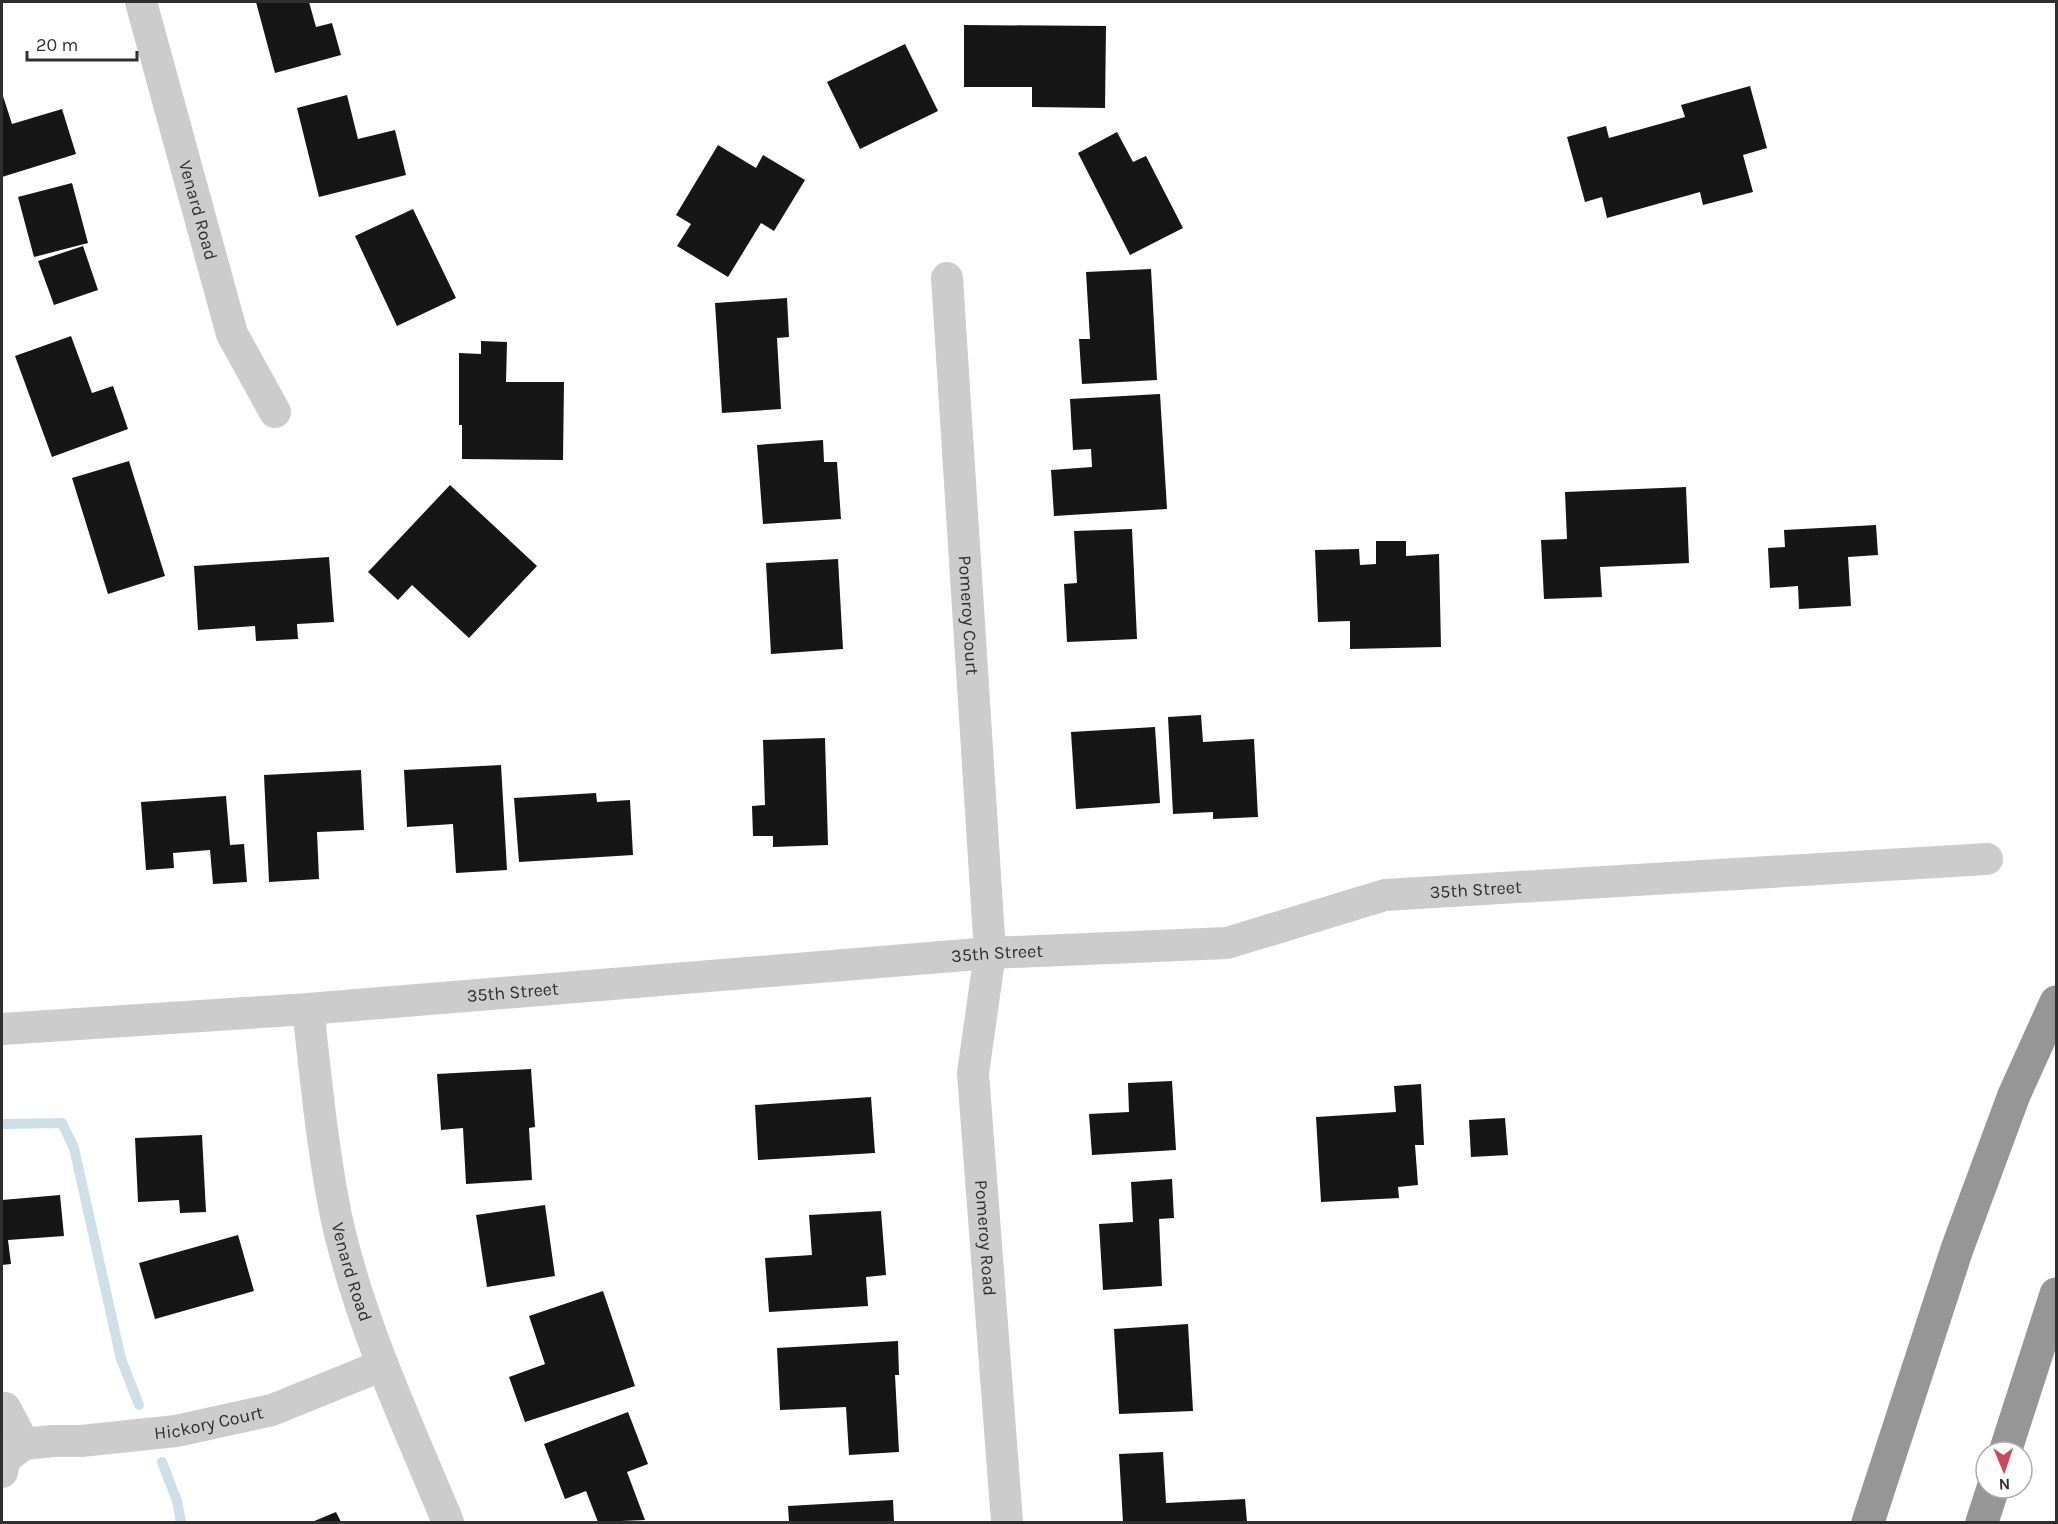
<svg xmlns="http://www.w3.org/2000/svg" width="2058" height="1524" viewBox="0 0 2058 1524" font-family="Karla,sans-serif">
<rect width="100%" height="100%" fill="#fff"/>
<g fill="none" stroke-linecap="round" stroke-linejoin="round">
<g stroke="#cedfe8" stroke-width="10">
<path d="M2,1124l60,-1 12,25 47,211 18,46"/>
<path d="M162,1462l15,39 4,21"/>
</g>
</g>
<g fill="#161616">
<path d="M256,2h53l7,25 16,-4 9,32 -66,18z"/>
<path d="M964,25l142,1 -1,82 -73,-1v-20h-68z"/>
<path d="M905,44l33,67 -78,38 -33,-67z"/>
<path d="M1750,86l17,62 -24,7 10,37 -50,13 -3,-13 -93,26 -5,-21 -17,5 -18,-65 39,-11 3,12 76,-21 -4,-12z"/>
<path d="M347,95l11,44 37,-9 11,45 -87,22 -22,-89z"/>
<path d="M3,96l9,28 50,-15 14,45 -74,23z"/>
<path d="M1117,132l16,30 13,-6 37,72 -53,27 -52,-102z"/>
<path d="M718,145l38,23 7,-13 42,25 -31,51 -13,-8 -33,54 -51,-31 14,-22 -15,-9z"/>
<path d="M72,183l16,60 -54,14 -16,-60z"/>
<path d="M413,209l43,89 -59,28 -42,-90z"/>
<path d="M83,246l15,44 -44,15 -16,-44z"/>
<path d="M1151,269l6,111 -75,4 -3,-45h11l-4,-67z"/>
<path d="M787,298l2,39 -12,1 4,71 -59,4 -7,-110z"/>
<path d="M71,336l21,57 21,-7 15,43 -76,28 -37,-101z"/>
<path d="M481,341l26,1 -1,40h58l-1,78 -101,-1v-34h-3v-72l22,1z"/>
<path d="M1160,394l7,115 -113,7 -3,-46 41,-3 -1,-18 -18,1 -3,-51z"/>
<path d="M823,440l1,22h13l4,57 -78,5 -6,-79z"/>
<path d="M129,461l36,115 -57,18 -36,-116z"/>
<path d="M450,485l87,81 -68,72 -57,-53 -14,15 -30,-28z"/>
<path d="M1686,487l3,76 -89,4 2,30 -58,2 -3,-59 26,-1 -2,-47z"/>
<path d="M1876,525l2,30 -30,2 3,49 -52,3 -1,-23 -28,2 -2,-40 17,-1 -1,-17z"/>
<path d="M1132,529l5,110 -70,3 -3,-58 13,-1 -3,-52z"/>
<path d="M1376,541h30v15l33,-2 2,93 -91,2v-28l-32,1 -3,-72 44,-1 1,16 16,-1z"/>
<path d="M329,557l5,65 -37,2 1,15 -42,2 -1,-15 -57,4 -4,-64z"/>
<path d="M838,559l5,90 -72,5 -5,-91z"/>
<path d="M1201,715l2,27 51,-3 4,78 -45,2v-7l-40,2 -5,-97z"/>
<path d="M1155,727l5,76 -84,6 -5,-77z"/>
<path d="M825,738l3,107 -55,2v-11h-20l-1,-30 13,-1 -2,-65z"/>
<path d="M501,765l6,105 -51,3 -3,-49 -46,3 -3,-57z"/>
<path d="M361,770l3,60 -47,2 2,47 -50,3 -5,-107z"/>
<path d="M596,793l1,9 33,-2 3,55 -114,7 -5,-64z"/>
<path d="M226,796l4,49 14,-1 3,38 -34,2 -3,-34 -37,3 1,15 -28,2 -5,-68z"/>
<path d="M531,1069l4,58 -6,1 3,52 -66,4 -3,-56 -22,2 -4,-56z"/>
<path d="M1172,1081l4,69 -84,5 -3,-41 40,-2 -1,-29z"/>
<path d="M1421,1084l3,61h-9l3,40 -20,2 1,11 -78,4 -5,-85 80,-5 -2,-26z"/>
<path d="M871,1097l4,56 -117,7 -3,-55z"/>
<path d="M1505,1118l3,37 -37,2 -2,-37z"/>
<path d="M202,1135l4,77 -26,1 -1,-13 -41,2 -3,-64z"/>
<path d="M1172,1179l2,39 -15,1 3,67 -59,4 -4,-66 34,-2 -2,-40z"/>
<path d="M60,1195l4,41 -56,4 3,24 -9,1v-65z"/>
<path d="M545,1205l10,71 -68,11 -11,-72z"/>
<path d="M881,1211l5,64 -20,2 2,29 -99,6 -4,-54 47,-3 -3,-40z"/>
<path d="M238,1235l16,56 -99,28 -16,-56z"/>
<path d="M603,1291l32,95 -110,36 -16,-45 36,-13 -16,-48z"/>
<path d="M1188,1324l5,87 -74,3 -5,-85z"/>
<path d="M898,1341l1,34h-4l4,77 -50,3 -3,-48 -66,3 -3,-62z"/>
<path d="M628,1412l20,52 -21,8 18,48 -47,2 -12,-31 -21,8 -21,-55z"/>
<path d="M1163,1452l3,51 79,-4 2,23h-124l-4,-68z"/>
<path d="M893,1500l1,22h-105l-1,-16z"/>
<path d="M336,1512l5,10h-29z"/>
</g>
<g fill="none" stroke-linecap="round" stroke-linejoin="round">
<g stroke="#ccc" stroke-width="32">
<path id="s1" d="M141,2l91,332 43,78"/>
<path id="s2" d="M947,278l43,675 -17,120 34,449"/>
<path id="s3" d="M308,1009c8,69 14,138 28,207 23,106 71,207 112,306"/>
<path id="s4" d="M2,1029l306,-20 682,-56 237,-10 158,-48 602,-36"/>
<path d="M5,1408l19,36"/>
<path id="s5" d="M2,1472l3,-14 19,-14 29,-3h28l95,-10 96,-21 111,-45"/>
</g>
<g stroke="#969696" stroke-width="33">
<path d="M2005,1452l51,-158"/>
<path d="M1868,1522l89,-273 57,-154 42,-93"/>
<path d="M1982,1522l11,-34"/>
</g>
</g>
<g text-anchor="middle" stroke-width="6" stroke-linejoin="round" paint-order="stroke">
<g font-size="18" fill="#2f2f2f" stroke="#fff">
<text dy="6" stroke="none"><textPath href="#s1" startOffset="216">Venard Road</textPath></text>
<text dy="6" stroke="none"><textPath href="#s2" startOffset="338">Pomeroy Court</textPath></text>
<text dy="6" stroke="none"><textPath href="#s4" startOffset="1484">35th Street</textPath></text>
<text dy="6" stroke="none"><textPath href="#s4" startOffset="998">35th Street</textPath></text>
<text dy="6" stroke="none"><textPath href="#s4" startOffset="512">35th Street</textPath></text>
<text dy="6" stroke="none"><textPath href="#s2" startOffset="963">Pomeroy Road</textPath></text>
<text dy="6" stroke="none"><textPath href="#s3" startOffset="267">Venard Road</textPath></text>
<text dy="6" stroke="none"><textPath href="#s5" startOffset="224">Hickory Court</textPath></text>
</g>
</g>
<rect width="2058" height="1524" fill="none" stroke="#2f2f2f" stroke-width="6"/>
<g transform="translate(2004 1470) rotate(178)"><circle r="28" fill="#ffffff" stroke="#acacac" stroke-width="1.5"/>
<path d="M0-4.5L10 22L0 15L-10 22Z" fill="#d04857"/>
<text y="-9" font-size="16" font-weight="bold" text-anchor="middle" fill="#2f2f2f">N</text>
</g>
<path d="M27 51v9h110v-9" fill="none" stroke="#2f2f2f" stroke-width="3"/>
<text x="36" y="51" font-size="18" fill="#2f2f2f" stroke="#ffffff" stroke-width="4.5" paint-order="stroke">20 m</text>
</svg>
